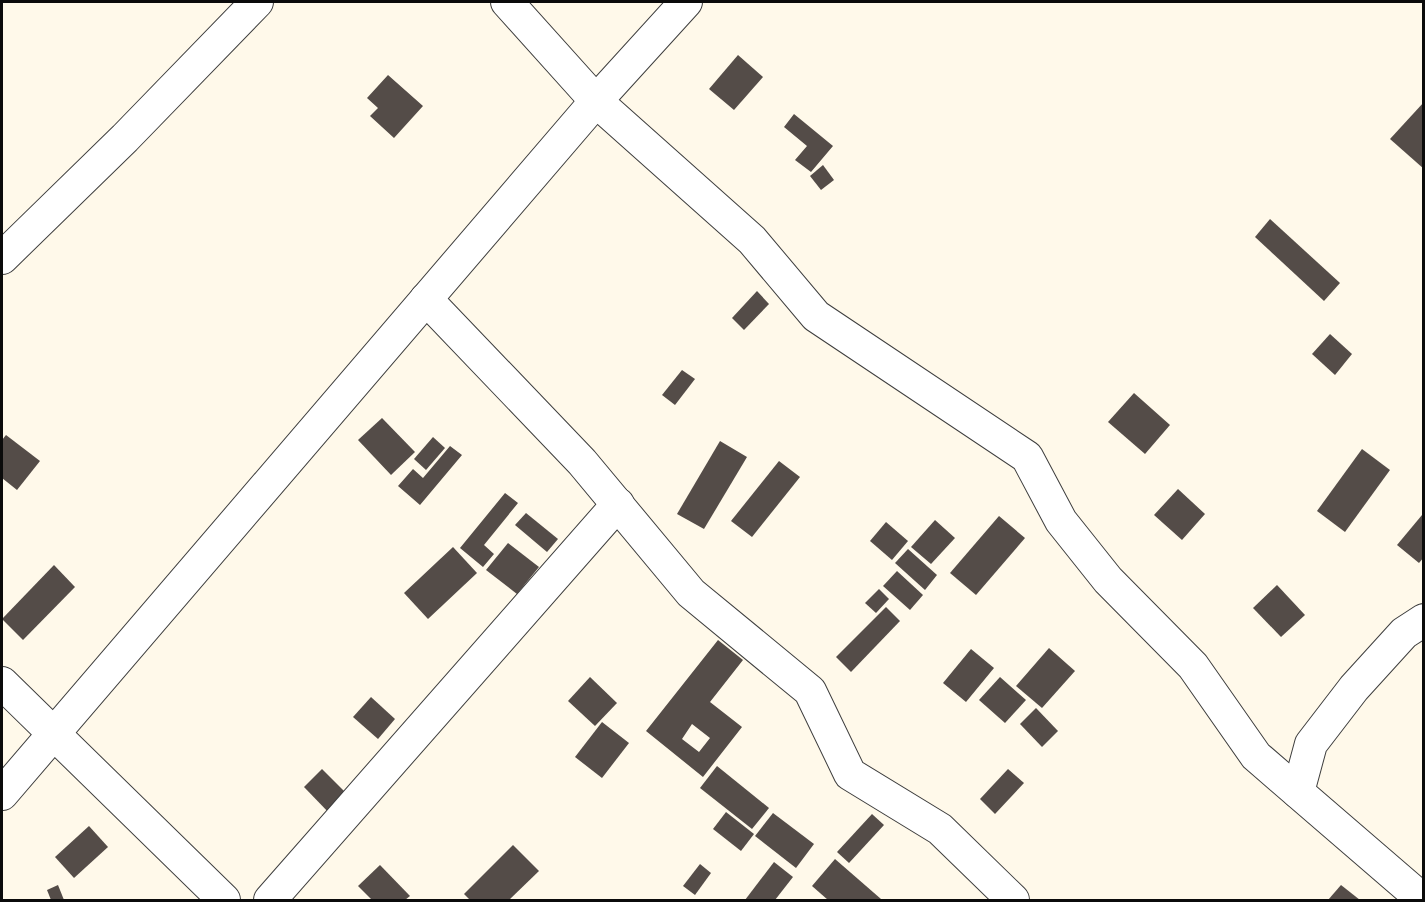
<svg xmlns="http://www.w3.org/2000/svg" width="1425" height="902" viewBox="0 0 1425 902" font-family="Spectral,serif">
<rect width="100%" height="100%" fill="#fff9ea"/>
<g fill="#544c48" fill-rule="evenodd">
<path d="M738,55l25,22 -29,33 -25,-21z"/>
<path d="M388,75l35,31 -29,32 -24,-22 8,-8 -11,-10z"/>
<path d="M1424,102v67l-34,-30z"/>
<path d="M794,114l39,32 -22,26 -16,-12 12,-14 -23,-19z"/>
<path d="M823,165l11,15 -13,10 -11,-14z"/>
<path d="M1270,219l70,64 -16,18 -69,-64z"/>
<path d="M757,291l12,13 -25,26 -12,-12z"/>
<path d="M1330,334l22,20 -17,21 -23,-21z"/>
<path d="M682,370l13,9 -20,26 -13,-10z"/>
<path d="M1134,393l36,32 -25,29 -37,-32z"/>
<path d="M382,418l33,34 -24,23 -33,-35z"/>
<path d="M6,435l34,26 -23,29 -15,-12v-38z"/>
<path d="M433,437l12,11 -19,22 -12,-11z"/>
<path d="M720,441l27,16 -43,72 -27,-15z"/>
<path d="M450,446l12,9 -42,50 -22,-19 15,-17 10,9z"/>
<path d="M1362,449l28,21 -45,62 -28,-21z"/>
<path d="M779,461l21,16 -48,60 -21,-16z"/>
<path d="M1178,489l27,25 -23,26 -28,-25z"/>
<path d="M505,493l13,10 -34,42 10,9 -11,13 -23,-19z"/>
<path d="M526,513l32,26 -11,13 -32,-27z"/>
<path d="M1422,515l2,1v41l-5,6 -22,-18z"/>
<path d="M999,516l26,22 -49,57 -26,-22z"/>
<path d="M935,520l20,18 -24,26 -20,-17z"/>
<path d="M886,522l22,19 -16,19 -22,-19z"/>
<path d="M508,543l31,24 -22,27 -31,-24z"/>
<path d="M453,547l24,26 -49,46 -24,-26z"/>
<path d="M908,549l29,26 -12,15 -30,-27z"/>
<path d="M54,565l21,22 -52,53 -21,-21z"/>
<path d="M897,571l26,24 -13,15 -27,-24z"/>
<path d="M1277,585l28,30 -24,22 -28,-29z"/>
<path d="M879,589l10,10 -13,14 -11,-10z"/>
<path d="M886,607l14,14 -49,51 -15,-15z"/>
<path d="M718,640l25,20 -33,42 32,25 -39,50 -57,-46zM692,724l18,14 -11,14 -17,-13z"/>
<path d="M1049,648l26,23 -33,37 -26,-22z"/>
<path d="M971,649l23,19 -28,34 -23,-19z"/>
<path d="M590,677l27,26 -22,23 -27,-25z"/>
<path d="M1000,677l26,23 -21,23 -26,-23z"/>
<path d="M371,697l24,22 -17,20 -25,-22z"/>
<path d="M1036,708l22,23 -16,16 -22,-23z"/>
<path d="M602,722l27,21 -27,35 -27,-21z"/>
<path d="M717,766l52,42 -17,21 -52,-41z"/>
<path d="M322,769l28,28 -18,19 -28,-29z"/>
<path d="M1008,769l16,14 -29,31 -15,-15z"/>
<path d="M726,812l28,22 -13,17 -28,-22z"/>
<path d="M773,813l41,31 -18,24 -41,-32z"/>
<path d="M872,814l12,11 -35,38 -12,-11z"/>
<path d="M89,826l19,21 -34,31 -19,-21z"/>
<path d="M513,845l26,26 -30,29h-39l-6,-6z"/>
<path d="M835,859l46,40 -1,1h-52l-16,-14z"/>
<path d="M774,862l19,15 -18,23h-30z"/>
<path d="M700,864l11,9 -16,22 -12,-9z"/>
<path d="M380,865l30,31 -5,4h-33l-14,-14z"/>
<path d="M58,885l6,15h-13l-4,-10z"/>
<path d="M1341,885l19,15h-32z"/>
</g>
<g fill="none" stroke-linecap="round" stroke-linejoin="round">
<defs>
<g id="minor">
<path d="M507,2l89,99 156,139 64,76 211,141 34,64 47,59 85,86 63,90 167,144"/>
<path d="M2,258l123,-120 132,-136"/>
<path d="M426,299l156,163 109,131 119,98 40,83 90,55 73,71"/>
<path d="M2,683l222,217"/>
<path d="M1298,792l13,-48 43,-56 50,-55 20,-13"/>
<path d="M2,794l594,-693 90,-99"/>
<path d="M270,900l348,-396"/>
</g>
</defs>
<use href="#minor" stroke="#3e3e3e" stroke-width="34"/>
<use href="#minor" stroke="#fff" stroke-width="32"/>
</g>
<rect width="1425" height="902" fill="none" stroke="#0b0b0b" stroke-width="6"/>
</svg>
